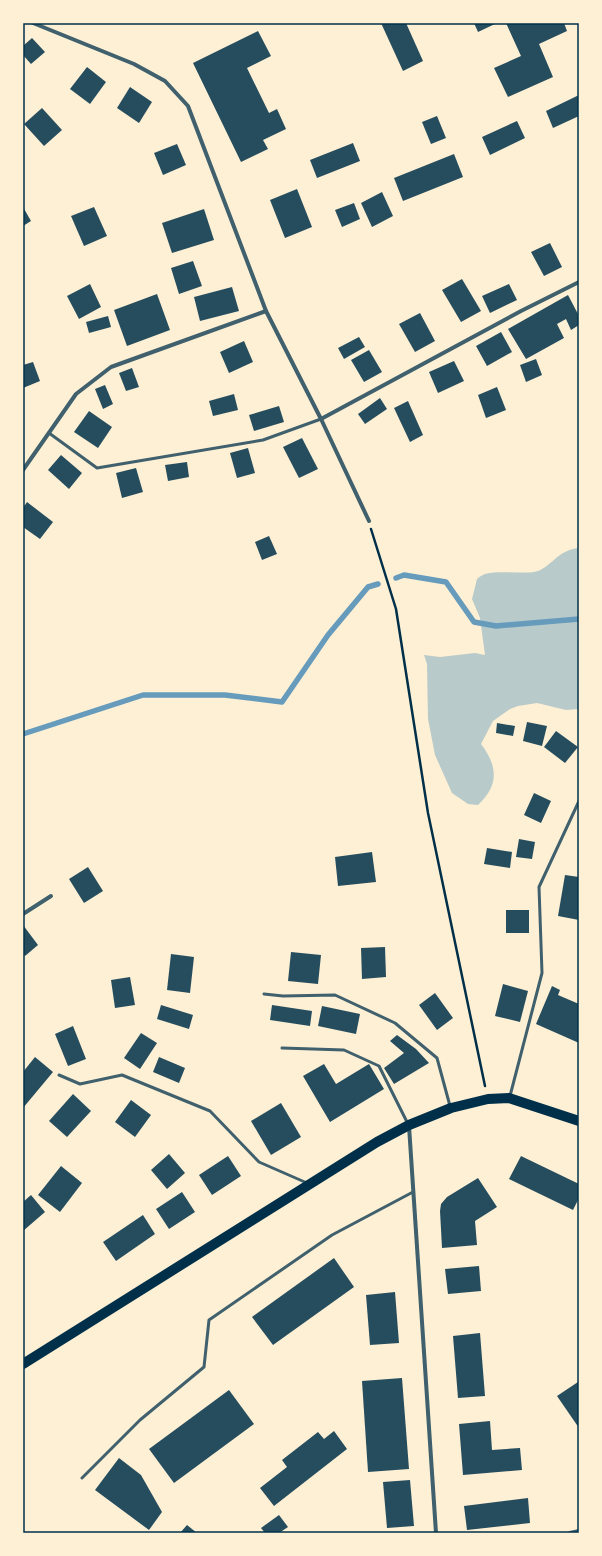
<svg xmlns="http://www.w3.org/2000/svg" width="602" height="1556" viewBox="0 0 602 1556" font-family="Montserrat,sans-serif">
<rect width="100%" height="100%" fill="#fdf0d5"/>
<path fill="#b9caca" d="M579,548v161l-13,1 -29,-7 -19,3 -8,3 -17,12 -12,23c17,22 18,42 -3,61l-10,-1 -16,-11 -17,-38 -7,-36 -1,-55 -3,-9 16,2 35,-4 10,2 -5,-37 -8,-19 5,-20c2,-2 5,-4 8,-5 10,-4 36,0 49,-2 17,-3 22,-22 45,-24z"/>
<g fill="none" stroke-linecap="round" stroke-linejoin="round">
<g stroke="#669bbc" stroke-width="5.5">
<path d="M396,578l8,-3 42,7 28,40 22,4 83,-7"/>
<path d="M23,734l120,-39h82l57,7 46,-67 40,-48 10,-3"/>
</g>
</g>
<g fill="#264d5e">
<path d="M381,23h25l17,38 -20,10z"/>
<path d="M474,23h23l-19,9z"/>
<path d="M506,23h58l3,8 -28,13 14,33 -45,20 -14,-29 27,-12z"/>
<path d="M258,31l13,25 -24,12 22,45 8,-4 9,20 -23,11 5,9 -27,13 -48,-99z"/>
<path d="M32,38l13,14 -14,12 -8,-9v-9z"/>
<path d="M87,67l19,15 -16,22 -20,-15z"/>
<path d="M130,87l22,15 -13,21 -22,-15z"/>
<path d="M579,95v21l-26,12 -7,-17z"/>
<path d="M42,108l20,22 -18,16 -20,-22z"/>
<path d="M437,116l9,22 -15,6 -9,-22z"/>
<path d="M517,121l8,17 -35,17 -8,-18z"/>
<path d="M353,143l7,18 -43,17 -7,-18z"/>
<path d="M177,144l9,21 -23,10 -9,-22z"/>
<path d="M454,154l9,23 -60,24 -9,-23z"/>
<path d="M297,189l15,38 -27,11 -15,-38z"/>
<path d="M382,192l11,24 -21,11 -11,-24z"/>
<path d="M354,203l6,16 -18,8 -7,-17z"/>
<path d="M23,207l8,14 -8,5z"/>
<path d="M94,207l13,29 -23,10 -13,-30z"/>
<path d="M204,209l10,31 -42,13 -10,-30z"/>
<path d="M550,243l12,24 -18,9 -13,-24z"/>
<path d="M193,261l9,25 -23,8 -8,-26z"/>
<path d="M462,279l19,32 -20,11 -19,-32z"/>
<path d="M90,284l11,23 -22,12 -12,-23z"/>
<path d="M509,284l8,16 -27,13 -8,-17z"/>
<path d="M232,287l7,24 -39,10 -6,-24z"/>
<path d="M157,294l13,36 -43,16 -13,-36z"/>
<path d="M568,295l11,21v9l-8,5 -5,-11 -9,5 7,14 -38,21 -18,-30z"/>
<path d="M420,313l15,28 -20,11 -16,-28z"/>
<path d="M108,316l3,11 -22,6 -3,-11z"/>
<path d="M501,332l11,20 -25,14 -11,-20z"/>
<path d="M359,337l6,10 -21,12 -6,-11z"/>
<path d="M244,341l9,21 -24,11 -9,-21z"/>
<path d="M369,350l13,22 -18,10 -13,-22z"/>
<path d="M536,359l6,16 -16,7 -6,-17z"/>
<path d="M454,361l10,20 -26,12 -9,-21z"/>
<path d="M33,362l7,19 -17,7v-23z"/>
<path d="M132,368l7,19 -13,4 -7,-18z"/>
<path d="M105,385l8,19 -10,5 -8,-20z"/>
<path d="M497,387l9,23 -20,8 -8,-23z"/>
<path d="M234,394l4,16 -25,6 -4,-15z"/>
<path d="M380,398l7,11 -22,15 -7,-10z"/>
<path d="M408,401l15,34 -13,7 -16,-34z"/>
<path d="M279,406l5,16 -30,9 -5,-16z"/>
<path d="M89,411l23,16 -14,21 -24,-16z"/>
<path d="M302,438l16,31 -19,9 -16,-31z"/>
<path d="M248,448l7,25 -18,5 -7,-25z"/>
<path d="M61,455l21,18 -13,16 -21,-19z"/>
<path d="M187,462l2,15 -21,4 -3,-16z"/>
<path d="M136,468l7,24 -21,6 -6,-25z"/>
<path d="M27,502l26,20 -13,17 -17,-12v-19z"/>
<path d="M269,536l8,18 -15,6 -7,-18z"/>
<path d="M527,722l20,4 -5,20 -19,-5z"/>
<path d="M497,723l18,3 -2,10 -17,-3z"/>
<path d="M556,731l22,16 -13,16 -21,-16z"/>
<path d="M534,793l17,8 -10,22 -17,-8z"/>
<path d="M519,839l16,3 -3,17 -16,-2z"/>
<path d="M487,848l25,4 -2,16 -26,-4z"/>
<path d="M372,852l4,30 -38,4 -3,-29z"/>
<path d="M88,867l15,24 -19,12 -15,-24z"/>
<path d="M565,875l14,2v43l-21,-4z"/>
<rect x="506" y="910" width="23" height="23"/>
<path d="M23,925l15,20 -13,11 -2,-3z"/>
<path d="M385,947l1,30 -24,2 -1,-31z"/>
<path d="M291,952l30,3 -3,29 -30,-3z"/>
<path d="M171,954l23,3 -4,36 -23,-3z"/>
<path d="M130,977l5,28 -20,3 -4,-28z"/>
<path d="M503,984l25,7 -8,31 -25,-6z"/>
<path d="M552,986l8,4 -2,5 21,9v39l-43,-19z"/>
<path d="M435,993l18,25 -16,12 -18,-25z"/>
<path d="M161,1005l32,10 -4,14 -32,-10z"/>
<path d="M272,1005l40,6 -2,15 -40,-6z"/>
<path d="M322,1006l38,8 -4,20 -38,-8z"/>
<path d="M73,1026l13,33 -18,7 -13,-32z"/>
<path d="M141,1033l16,10 -17,26 -16,-11z"/>
<path d="M397,1035l19,14 13,14 -35,21 -10,-16 20,-15 -14,-12z"/>
<path d="M35,1057l18,15 -30,36v-36z"/>
<path d="M159,1057l26,11 -6,15 -26,-11z"/>
<path d="M324,1064l12,20 33,-20 15,25 -54,33 -27,-46z"/>
<path d="M73,1094l18,17 -24,26 -18,-16z"/>
<path d="M131,1100l20,15 -16,22 -20,-15z"/>
<path d="M281,1103l20,34 -30,18 -20,-34z"/>
<path d="M169,1154l16,19 -18,16 -16,-19z"/>
<path d="M228,1156l13,20 -29,19 -13,-20z"/>
<path d="M521,1156l58,28v14l-6,12 -64,-31z"/>
<path d="M61,1166l21,17 -22,29 -22,-17z"/>
<path d="M478,1178l19,29 -22,14 2,24 -35,3 -2,-37 1,-7 6,-7z"/>
<path d="M182,1192l13,20 -26,17 -13,-20z"/>
<path d="M31,1195l14,17 -22,19v-29z"/>
<path d="M143,1215l12,19 -39,27 -13,-19z"/>
<path d="M334,1258l20,29 -81,58 -21,-28z"/>
<path d="M479,1266l2,25 -33,3 -3,-25z"/>
<path d="M395,1292l4,51 -29,2 -4,-50z"/>
<path d="M480,1333l5,63 -27,2 -5,-62z"/>
<path d="M402,1378l7,91 -41,3 -6,-91z"/>
<path d="M578,1382l1,1v45l-22,-32z"/>
<path d="M229,1390l25,34 -80,59 -25,-34z"/>
<path d="M490,1421l2,29 28,-2 2,22 -59,5 -4,-51z"/>
<path d="M334,1431l13,18 -73,57 -14,-18 27,-21 -5,-7 36,-28 6,7z"/>
<path d="M119,1458l22,17 21,37 -13,18 -54,-40z"/>
<path d="M410,1480l4,46 -27,2 -4,-46z"/>
<path d="M528,1498l2,25 -63,7 -3,-24z"/>
<path d="M279,1515l9,12 -9,6h-14l-4,-5z"/>
<path d="M187,1525l10,8h-17z"/>
</g>
<g fill="none" stroke-linecap="round" stroke-linejoin="round">
<path stroke="#003049" stroke-width="2.5" d="M371,529l25,80 32,204 57,273"/>
<g stroke="#3f606c" stroke-width="3">
<path d="M49,433l48,35 166,-28 58,-21"/>
<path d="M264,994l19,2 52,-1 60,28 42,35 13,48"/>
<path d="M282,1048l62,2 35,16 29,58"/>
<path d="M59,1075l21,9 42,-9 88,36 49,51 48,21"/>
<path d="M510,1096l32,-123 -3,-86 40,-86"/>
<path d="M82,1478l58,-58 64,-53 5,-47 123,-85 81,-43"/>
</g>
<g stroke="#3f606c" stroke-width="4">
<path d="M33,23l101,41 31,17 23,25 78,205 55,108 48,102"/>
<path d="M321,419l200,-108 58,-29"/>
<path d="M23,470l53,-76 35,-27 155,-56"/>
<path d="M23,914l28,-18"/>
<path d="M409,1126l27,407"/>
<path d="M570,1533l9,-2"/>
</g>
<path stroke="#003049" stroke-width="10" d="M23,1364l354,-222 32,-17 42,-17 37,-9 21,-1 70,23"/>
</g>
<rect width="602" height="1556" fill="none" stroke="#fdf0d5" stroke-width="48"/>
<rect x="24" y="24" width="554" height="1508" fill="none" stroke="#003049" stroke-width="1.5"/>
</svg>
